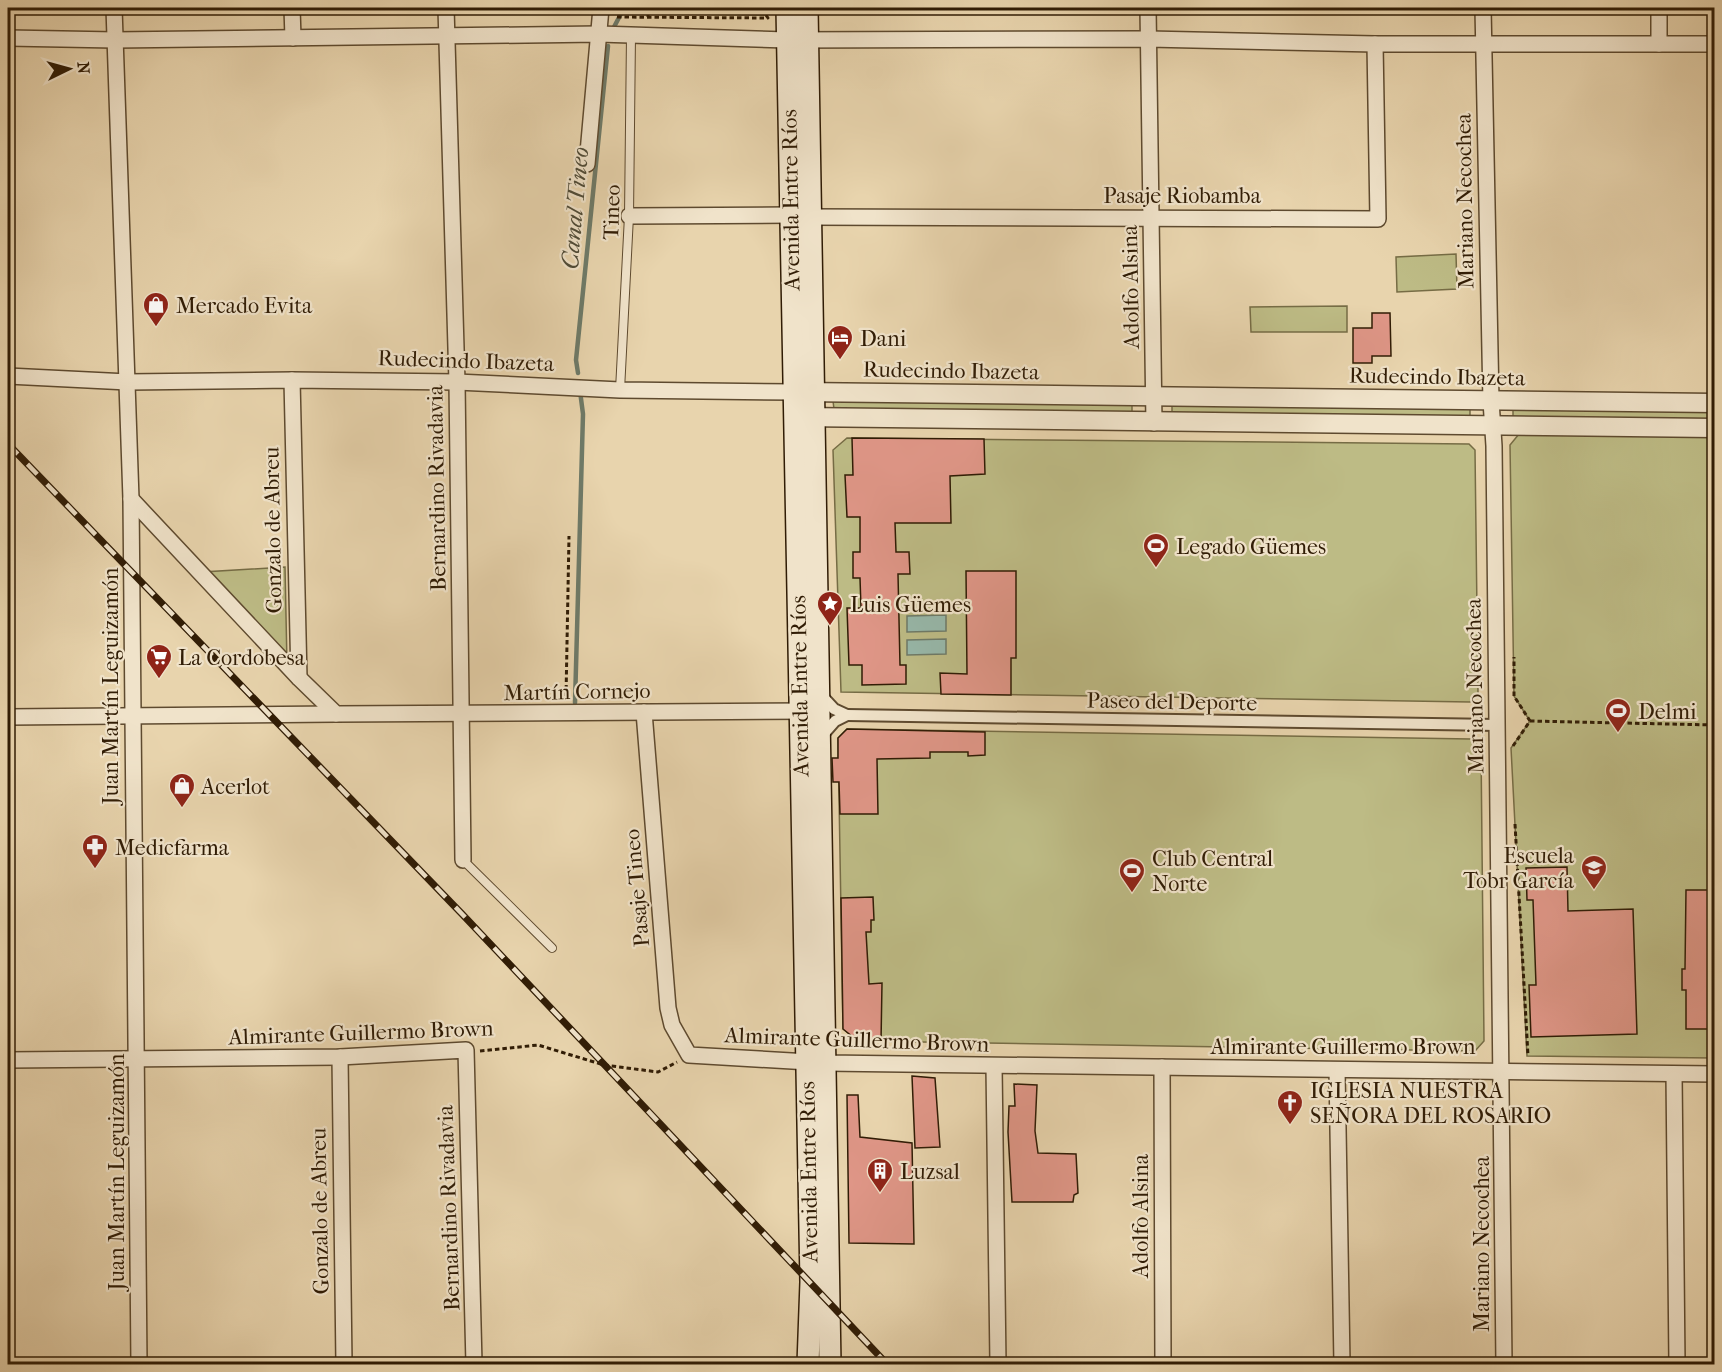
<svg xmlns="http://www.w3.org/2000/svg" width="1722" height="1372" viewBox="0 0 1722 1372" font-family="'IM FELL French Canon',serif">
<rect width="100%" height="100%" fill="#e8d4ad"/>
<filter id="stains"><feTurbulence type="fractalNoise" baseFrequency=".00333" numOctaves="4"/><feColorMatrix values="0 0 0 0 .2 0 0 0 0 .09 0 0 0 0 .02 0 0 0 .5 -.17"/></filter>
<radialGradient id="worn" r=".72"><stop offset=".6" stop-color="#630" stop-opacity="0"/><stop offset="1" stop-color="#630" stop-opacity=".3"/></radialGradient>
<g fill="#bdbb85" stroke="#766c45" stroke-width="1.5">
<path d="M614,8h158v2l-6,5 -152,-2z"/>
<path d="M1456,254l1,35 -60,3 -1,-35z"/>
<path d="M1347,306v26h-96l-1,-25z"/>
<path d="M833,401l299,2v9l-298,-3z"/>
<path d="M1172,406l298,2v9l-298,-3z"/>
<path d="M1513,408l201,2v9l-201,-2z"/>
<path d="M1519,434l195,1v623l-187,-2 -16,-308 19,-27 -16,-25 -4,-251z"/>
<path d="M847,438l622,6 6,6 3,243 -8,9 -629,-10 -8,-242z"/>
<path d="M285,567l2,97 -84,-92z"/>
<path d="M847,729l624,10 10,9 3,293 -9,10 -617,-10 -15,-12 -5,-291z"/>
</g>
<g fill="#97b8aa" stroke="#6e7a68" stroke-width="1.5">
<path d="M946,615v16l-39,1v-16z"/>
<path d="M946,639v15l-39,1v-15z"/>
</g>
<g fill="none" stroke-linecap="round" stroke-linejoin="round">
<g stroke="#6e7a68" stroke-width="4.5">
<path d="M614,27l10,-19"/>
<path d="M578,373l-2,-13 32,-314"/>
<path d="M575,703l8,-289 -3,-23"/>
</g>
</g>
<g fill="#df9687" stroke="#301c05" stroke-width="1.5">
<path d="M1372,313h18l1,43h-19v7h-19v-35h19z"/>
<path d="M852,438l132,1 1,35 -35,2 1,47h-56l1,29h13l1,22h-12l2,91h6v19l-44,1v-20h-13l-2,-57h14l-1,-30h-7v-26h7v-35h-13l-2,-42h8z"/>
<path d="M966,571h50v87h-5v37l-70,-1 -1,-21 27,1z"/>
<path d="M847,729l138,3v23l-17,1v-4h-38v6l-53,1 1,55h-38l-1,-32h-6l-1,-24h6v-20z"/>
<path d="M1567,867l1,44 65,-2 4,125 -106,3 -2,-52h7l-3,-85h-6l-1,-32z"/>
<path d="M1686,890h28v139h-28v-39h-4v-21h3z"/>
<path d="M873,897l1,23h-3v12h-5l3,52 13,-1 -1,59 -23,-1 -15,-12 -2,-131z"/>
<path d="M912,1076l23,2 5,69 -25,1z"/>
<path d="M1014,1084l23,1 -2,46 3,22 38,1 2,39 -4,2 -1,7h-61l-4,-70 1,-26h6z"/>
<path d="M847,1095h11l2,42 52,6 2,101 -65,-1z"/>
</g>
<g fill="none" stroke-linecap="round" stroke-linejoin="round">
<defs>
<g id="service">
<path d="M620,390l9,-174 2,-181"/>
<path d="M463,860l89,88"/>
</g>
<g id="pedestrian">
<path d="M847,715l650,10"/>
<path d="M821,737l14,-16 12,-6 -13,-6 -13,-14"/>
</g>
<g id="minor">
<path d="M114,8l17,491 8,865"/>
<path d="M292,8l1,30"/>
<path d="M446,8l11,374 6,478"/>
<path d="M1148,8l6,415"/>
<path d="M1483,8l8,393 3,45 10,918"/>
<path d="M1659,8v36"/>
<path d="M8,38l107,2 484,-6 188,6 362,-1 226,5h339"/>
<path d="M587,164l14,-156"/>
<path d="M629,216l162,-1"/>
<path d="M810,217l568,2 -3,-175"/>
<path d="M8,376l120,6 164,-2 165,2 163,8 174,2"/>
<path d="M292,380l7,298"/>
<path d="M131,499l168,179 37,36 474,-3"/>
<path d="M644,712l24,296 4,17 17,30 137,8 888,11"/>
<path d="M8,717l328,-3"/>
<path d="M340,1057l4,307"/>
<path d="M8,1060l332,-3 126,-7 8,314"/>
<path d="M994,1066l4,298"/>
<path d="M1162,1067l1,297"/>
<path d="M1337,1070l5,294"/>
<path d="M1674,1074l3,290"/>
</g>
<g id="tertiary">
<path d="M801,392l913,11"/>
<path d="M800,417l914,11"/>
</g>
<g id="secondary">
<path d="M787,8l24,1274 -3,82"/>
<path d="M807,8l23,1356"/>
</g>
</defs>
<use href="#service" stroke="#5e4a2f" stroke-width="10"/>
<use href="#pedestrian" stroke="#5e4a2f" stroke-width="14"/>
<use href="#minor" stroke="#5e4a2f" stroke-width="18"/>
<use href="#tertiary" stroke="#5e4a2f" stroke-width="21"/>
<use href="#secondary" stroke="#301c05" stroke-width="24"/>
<g stroke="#301c05" stroke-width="3" stroke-dasharray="4.5 3" stroke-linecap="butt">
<path d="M617,17l151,1 -7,-10"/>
<path d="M648,17v-9"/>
<path d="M566,697l3,-161"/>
<path d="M1530,721l184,4"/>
<path d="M1513,746l17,-25 -16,-25v-39"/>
<path d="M1515,824l13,232"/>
<path d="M480,1051l58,-6 66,20 54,7 19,-10"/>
</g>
<use href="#service" stroke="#f0e3ca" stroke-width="8"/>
<use href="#pedestrian" stroke="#f0e3ca" stroke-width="10"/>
<use href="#minor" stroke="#f0e3ca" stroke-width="15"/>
<use href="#tertiary" stroke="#f0e3ca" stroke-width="18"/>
<use href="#secondary" stroke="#f0e3ca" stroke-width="21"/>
<defs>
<path id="rail" d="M8,444l455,471 424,449"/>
</defs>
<use href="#rail" stroke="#301c05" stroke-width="7"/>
<use href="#rail" stroke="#f0e3ca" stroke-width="4.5" stroke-dasharray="14" stroke-linecap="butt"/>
</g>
<defs>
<symbol id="shop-pin" viewBox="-11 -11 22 30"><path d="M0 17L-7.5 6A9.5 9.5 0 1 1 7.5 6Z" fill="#8f2418" stroke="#f0e3ca"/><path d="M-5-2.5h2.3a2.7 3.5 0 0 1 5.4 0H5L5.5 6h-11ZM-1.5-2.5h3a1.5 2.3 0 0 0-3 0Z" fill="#fff"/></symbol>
<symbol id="hotel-pin" viewBox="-11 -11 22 30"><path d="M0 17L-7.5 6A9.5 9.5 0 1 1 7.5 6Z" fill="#8f2418" stroke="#f0e3ca"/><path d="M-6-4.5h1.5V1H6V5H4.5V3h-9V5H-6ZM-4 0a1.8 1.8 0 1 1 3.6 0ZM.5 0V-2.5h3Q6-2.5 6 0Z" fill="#fff"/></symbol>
<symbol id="stadium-pin" viewBox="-11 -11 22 30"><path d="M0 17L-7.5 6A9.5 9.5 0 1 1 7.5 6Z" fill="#8f2418" stroke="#f0e3ca"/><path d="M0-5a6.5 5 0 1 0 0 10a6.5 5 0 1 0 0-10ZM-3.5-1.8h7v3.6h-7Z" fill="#fff"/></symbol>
<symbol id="sight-pin" viewBox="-11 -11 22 30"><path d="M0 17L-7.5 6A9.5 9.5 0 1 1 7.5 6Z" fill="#8f2418" stroke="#f0e3ca"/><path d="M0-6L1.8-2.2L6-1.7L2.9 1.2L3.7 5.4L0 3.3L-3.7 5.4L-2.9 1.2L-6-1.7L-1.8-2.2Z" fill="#fff"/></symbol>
<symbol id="supermarket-pin" viewBox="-11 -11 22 30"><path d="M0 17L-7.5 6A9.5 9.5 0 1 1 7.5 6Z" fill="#8f2418" stroke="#f0e3ca"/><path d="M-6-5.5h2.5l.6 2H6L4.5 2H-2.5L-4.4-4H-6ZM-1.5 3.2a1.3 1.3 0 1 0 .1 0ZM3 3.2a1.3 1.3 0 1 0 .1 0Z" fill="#fff"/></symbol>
<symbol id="pharmacy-pin" viewBox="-11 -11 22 30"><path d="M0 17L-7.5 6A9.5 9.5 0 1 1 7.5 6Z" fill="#8f2418" stroke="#f0e3ca"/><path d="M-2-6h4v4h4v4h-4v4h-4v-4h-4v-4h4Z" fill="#fff"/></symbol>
<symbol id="school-pin" viewBox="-11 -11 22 30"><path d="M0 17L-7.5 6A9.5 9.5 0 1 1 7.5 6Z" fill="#8f2418" stroke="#f0e3ca"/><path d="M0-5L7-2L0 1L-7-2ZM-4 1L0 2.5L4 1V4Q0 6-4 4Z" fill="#fff"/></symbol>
<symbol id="church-pin" viewBox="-11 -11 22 30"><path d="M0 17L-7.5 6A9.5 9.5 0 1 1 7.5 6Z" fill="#8f2418" stroke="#f0e3ca"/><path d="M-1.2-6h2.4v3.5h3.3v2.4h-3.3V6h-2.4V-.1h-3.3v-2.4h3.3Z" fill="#fff"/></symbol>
<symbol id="building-pin" viewBox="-11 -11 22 30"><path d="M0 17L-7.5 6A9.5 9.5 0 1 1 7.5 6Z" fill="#8f2418" stroke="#f0e3ca"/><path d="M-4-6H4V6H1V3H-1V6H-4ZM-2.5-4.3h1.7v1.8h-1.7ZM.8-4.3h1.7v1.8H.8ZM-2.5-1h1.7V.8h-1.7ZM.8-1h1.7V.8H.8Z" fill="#fff"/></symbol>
</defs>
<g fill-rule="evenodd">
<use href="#shop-pin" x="141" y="290" width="30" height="40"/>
<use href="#hotel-pin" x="825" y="323" width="30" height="40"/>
<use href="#stadium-pin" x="1141" y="531" width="30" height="40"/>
<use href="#sight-pin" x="815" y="589" width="30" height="40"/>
<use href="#supermarket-pin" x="144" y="642" width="30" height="40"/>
<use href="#stadium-pin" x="1603" y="696" width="30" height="40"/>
<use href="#shop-pin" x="167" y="771" width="30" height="40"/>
<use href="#pharmacy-pin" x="80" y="832" width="30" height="40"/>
<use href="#school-pin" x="1579" y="853" width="30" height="40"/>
<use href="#stadium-pin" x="1117" y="856" width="30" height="40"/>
<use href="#church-pin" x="1275" y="1088" width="30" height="40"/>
<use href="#building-pin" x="865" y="1156" width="30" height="40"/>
</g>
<g text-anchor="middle" stroke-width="4.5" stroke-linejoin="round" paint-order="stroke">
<g font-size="22" fill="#301c05" stroke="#f0e3ca">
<text x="1182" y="203">Pasaje Riobamba</text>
<text transform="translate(790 200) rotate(-91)" y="8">Avenida Entre Ríos</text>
<text transform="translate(1464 201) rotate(-91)" y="8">Mariano Necochea</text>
<text transform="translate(611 212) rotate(-88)" y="8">Tineo</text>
<text transform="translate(1130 287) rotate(-91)" y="8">Adolfo Alsina</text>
<text transform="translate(466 360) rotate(2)" y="8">Rudecindo Ibazeta</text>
<text transform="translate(951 370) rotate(1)" y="8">Rudecindo Ibazeta</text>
<text transform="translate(1437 376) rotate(1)" y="8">Rudecindo Ibazeta</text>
<text transform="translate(436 488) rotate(-91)" y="8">Bernardino Rivadavia</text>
<text transform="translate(272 530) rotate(-91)" y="8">Gonzalo de Abreu</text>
<text transform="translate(110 686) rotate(-90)" y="8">Juan Martín Leguizamón</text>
<text transform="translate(799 686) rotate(-91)" y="8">Avenida Entre Ríos</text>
<text transform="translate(1474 686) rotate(-91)" y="8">Mariano Necochea</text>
<text transform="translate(577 691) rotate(-1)" y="8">Martín Cornejo</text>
<text transform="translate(1172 701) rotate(1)" y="8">Paseo del Deporte</text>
<text transform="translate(636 888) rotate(-95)" y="8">Pasaje Tineo</text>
<text transform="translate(361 1032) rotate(-2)" y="8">Almirante Guillermo Brown</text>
<text transform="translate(857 1039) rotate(2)" y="8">Almirante Guillermo Brown</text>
<text x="1343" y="1054">Almirante Guillermo Brown</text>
<text transform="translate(116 1172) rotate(-90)" y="8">Juan Martín Leguizamón</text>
<text transform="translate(808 1172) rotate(-91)" y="8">Avenida Entre Ríos</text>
<text transform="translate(448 1208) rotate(-92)" y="8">Bernardino Rivadavia</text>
<text transform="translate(319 1211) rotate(-91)" y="8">Gonzalo de Abreu</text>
<text transform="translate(1140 1216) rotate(-90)" y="8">Adolfo Alsina</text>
<text transform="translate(1481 1244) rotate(-90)" y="8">Mariano Necochea</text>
</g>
<g font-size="22" fill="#301c05" stroke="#f0e3ca" text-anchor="start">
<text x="176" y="313">Mercado Evita</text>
<text x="860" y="346">Dani</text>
<text x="1176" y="554">Legado Güemes</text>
<text x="850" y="612">Luis Güemes</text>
<text x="178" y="665">La Cordobesa</text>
<text x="1638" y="719">Delmi</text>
<text x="201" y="794">Acerlot</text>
<text x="115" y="855">Medicfarma</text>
<text x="1574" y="863" text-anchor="end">Escuela<tspan x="1574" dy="25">Tobr García</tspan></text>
<text x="1152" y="866">Club Central<tspan x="1152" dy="25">Norte</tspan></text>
<text x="1310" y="1098">IGLESIA NUESTRA<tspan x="1310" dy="25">SEÑORA DEL ROSARIO</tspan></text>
<text x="900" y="1179">Luzsal</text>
</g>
<g font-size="24" font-style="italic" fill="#4f4b37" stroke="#f0e3ca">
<text transform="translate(575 208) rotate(-85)" y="8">Canal Tineo</text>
</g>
</g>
<rect width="1722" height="1372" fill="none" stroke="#e8d4ad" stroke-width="30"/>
<rect x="9" y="9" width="1704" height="1354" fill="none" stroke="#301c05" stroke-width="3"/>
<rect x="15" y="15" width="1692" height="1342" fill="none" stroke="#301c05" stroke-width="1.5"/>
<g transform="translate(69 69) rotate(85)" stroke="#f0e3ca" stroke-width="4.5" paint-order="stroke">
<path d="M0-4.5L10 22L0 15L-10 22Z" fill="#301c05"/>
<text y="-9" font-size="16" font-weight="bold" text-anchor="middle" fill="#301c05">N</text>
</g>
<rect width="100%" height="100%" filter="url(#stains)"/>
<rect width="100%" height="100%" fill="url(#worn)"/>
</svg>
